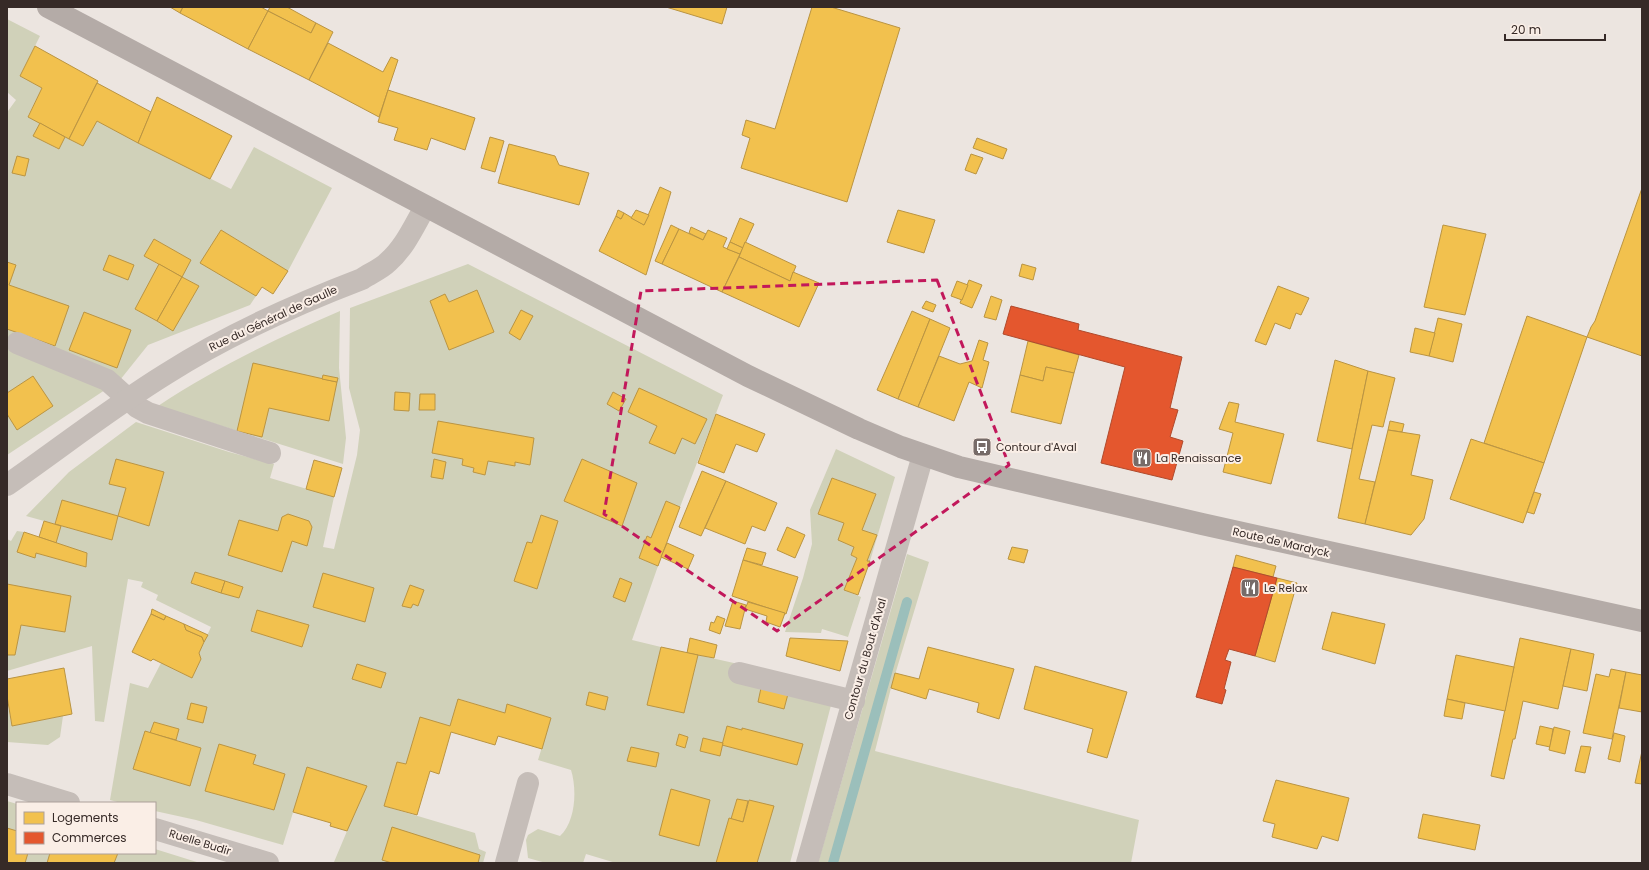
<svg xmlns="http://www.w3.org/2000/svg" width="1649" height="870" viewBox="0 0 1649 870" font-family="Poppins,sans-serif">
<rect width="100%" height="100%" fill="#ece5e0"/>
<g fill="#d0d1b9" fill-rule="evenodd">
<path d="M7,19l33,17 -20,40 22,12 -14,28 12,7 -6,13 24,13 7,-12 18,9 14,-25 134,68 23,-42 78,41 -44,83 -67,-41 -20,33 55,33 -6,9 -102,40 -28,35 -113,75v-339l1,-5 8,-11 -9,-8zM154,239l37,21 -9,17 17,9 -26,44 -38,-21 24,-44 -15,-9z"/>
<path d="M468,264l255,131 -43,112 -14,-6 -15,37 -4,-2 -8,22 19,8 -26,74 29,7 -14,58 37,7 14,-57 138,31 -46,177h-33l16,-57 -24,-6 -1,1 -11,-2 -6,20 -2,-1 -13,45h-100l-30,-9 -3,9h-37l-18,-5 -2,-18 2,-5 10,-6 22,7c16,-15 17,-47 11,-66l-33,-10 13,-42 -43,-14 -3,9 -46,-14 -9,27 -44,38 -9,-2 -13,44 91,27 4,16 7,3 -3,11 -149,-1 32,-76 -59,-19 -24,78 -87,-25 -41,-9v-8h-34l-11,-3 20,-117 18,5 13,-25 31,15 9,-19 -2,-6 12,-26 -55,-27 2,-5 -17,-8 2,-5 -15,-3 -24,143 -9,-1 -3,-75 -85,25v-16h8l6,-30 44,7 5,-36 -63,-12v-45l4,2 6,-10 7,1 -7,20 19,1 49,14 2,-14 -31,-10 5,-17 51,14 6,-24 31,10 15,-53 -48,-14 -7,24 17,5 -7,27 -2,1 -55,-16 -7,24 -29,-8 43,-44 67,-50 93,30 45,12 -4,14 64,19 -11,50 11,2 23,-94 3,-25 -11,-42 1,-80zM613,392l13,8 -7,11 -12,-7zM582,459l54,24 -14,43 -58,-25zM541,515l17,6 -21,68 -22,-8 12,-39 5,1zM195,572l48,15 -4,11 -48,-15zM257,610l52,15 -7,22 -51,-16zM357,664l29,9 -5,14 -28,-8zM761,688l26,6 -3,15 -25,-7zM154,722l25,7 -3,11 25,8 -11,38 -57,-17 12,-37 5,1zM727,726l75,18 -5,21 -75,-20 -3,11 -19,-5 3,-13 20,5zM679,734l9,3 -3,11 -9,-3zM256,755l-3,9 32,10 -12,36 -67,-19z"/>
<path d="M340,311l-1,57 7,70 -3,26 -185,-58c57,-38 119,-68 182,-95z"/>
<path d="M836,449l59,28 -25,84h-3l10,-25 -15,-6 14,-36 -43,-16 -15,35 26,10 10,24 -3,8 6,3 -13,32 17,7 -13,40 -26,-8 -1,4 -36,-1 18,-54 9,-34 -2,-34z"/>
<path d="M907,554l22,8 -38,126 -16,63 264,69 -8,43h-313z"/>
<path d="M7,702l5,24 51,-10 -3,21 -12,8 -41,-3z"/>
<path d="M7,801l10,3v27l-10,-3z"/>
<path d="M155,849l45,14h-86l4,-10h37z"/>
<path d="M28,853h22l-3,10h-22z"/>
</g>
<g fill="#f2c14e" stroke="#ba9442">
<path d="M170,7h13l-3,6z"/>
<path d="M183,7h78l7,4 -20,38 -68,-36z"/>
<path d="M270,7h17l29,16 -5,10 -43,-22z"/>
<path d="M666,7h61l-5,17z"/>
<path d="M812,7h19l69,21 -53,174 -106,-34 9,-30 -8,-3 4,-15 29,9z"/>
<path d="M268,11l43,22 5,-10 17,9 -24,48 -61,-31z"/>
<path d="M328,43l55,29 8,-15 7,3 -19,57 -70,-37z"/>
<path d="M35,46l63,35 -29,58 -41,-22 14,-29 -22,-12z"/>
<path d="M97,83l54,29 -13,31 -41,-22 -14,25 -14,-7z"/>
<path d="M388,90l87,28 -10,32 -34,-12 -4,12 -33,-10 4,-12 -20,-6z"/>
<path d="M157,97l75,39 -22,43 -72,-36z"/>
<path d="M40,123l25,14 -6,12 -26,-13z"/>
<path d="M490,137l14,4 -9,31 -14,-4z"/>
<path d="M977,138l30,11 -4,10 -30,-11z"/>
<path d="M509,144l46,12 4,9 30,8 -10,32 -81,-22z"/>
<path d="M971,154l12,4 -7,16 -11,-4z"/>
<path d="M17,156l12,3 -4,17 -13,-3z"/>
<path d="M660,187l11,5 -25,83 -47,-24 17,-35 5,3 3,-6 20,12z"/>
<path d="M1642,188v168l-55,-19 4,-10 4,-6z"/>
<path d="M618,210l6,3 -3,6 -5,-3z"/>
<path d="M636,210l13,5 -5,10 -13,-7z"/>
<path d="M898,210l37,10 -11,33 -37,-11z"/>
<path d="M740,218l14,6 -11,24 -13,-6z"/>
<path d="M671,225l8,4 -17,35 -7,-3z"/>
<path d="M1443,225l43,9 -21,81 -41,-8z"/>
<path d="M691,227l15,7 -3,6 -14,-7z"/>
<path d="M679,229l24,11 5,-10 19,8 -4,9 17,7 -18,38 -60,-28z"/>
<path d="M221,230l67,41 -15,23 -11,-7 -6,9 -56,-33z"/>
<path d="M154,239l37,21 -9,17 -38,-21z"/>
<path d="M730,242l13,6 -3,6 -13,-5z"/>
<path d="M745,242l51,24 -6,15 -51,-24z"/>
<path d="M109,255l25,10 -6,15 -25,-10z"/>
<path d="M739,257l51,24 3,-9 26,11 -20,44 -77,-35z"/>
<path d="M7,262l9,3 -7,20 60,21 -14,40 -48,-17z"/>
<path d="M159,264l23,13 -25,44 -22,-12z"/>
<path d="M1022,264l14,4 -3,12 -14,-4z"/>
<path d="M182,277l17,9 -26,45 -16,-10z"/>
<path d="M969,280l13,5 -10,23 -12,-5z"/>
<path d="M957,281l11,4 -6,15 -11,-4z"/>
<path d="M1278,286l31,12 -8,17 -5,-2 -6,16 -15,-6 -9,22 -11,-4z"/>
<path d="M477,290l17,42 -45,18 -19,-49 15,-7 4,8z"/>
<path d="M991,296l11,4 -6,20 -12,-3z"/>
<path d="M926,301l10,4 -3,7 -11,-4z"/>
<path d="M521,310l12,6 -13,24 -11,-7z"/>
<path d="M912,311l18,8 -32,80 -21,-9z"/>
<path d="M84,312l47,18 -14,38 -48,-18z"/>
<path d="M1527,316l60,21 -43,126 -60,-20z"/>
<path d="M1438,318l24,6 -9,38 -24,-6z"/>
<path d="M930,319l20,9 -32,79 -20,-8z"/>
<path d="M1415,328l20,5 -6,23 -19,-4z"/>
<path d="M979,340l9,3 -5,17 6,2 -7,26 -13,-6 -15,39 -36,-14 21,-51 21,8 12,-3z"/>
<path d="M1028,341l51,14 -5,18 -28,-6 -3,14 -23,-6z"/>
<path d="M1335,360l33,11 -16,78 -35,-8z"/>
<path d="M253,363l84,19 -8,39 -60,-13 -7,29 -25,-6z"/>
<path d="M1046,367l28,6 -13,51 -50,-12 9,-37 23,6z"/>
<path d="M1368,371l27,7 -12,49 -11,-2 -13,54 16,3 -10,42 -27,-6z"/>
<path d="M323,375l15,3 -1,4 -15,-3z"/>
<path d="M33,376l20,30 -36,24 -10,-16v-21z"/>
<path d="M639,388l68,31 -12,25 -13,-6 -7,16 -26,-11 8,-17 -29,-14z"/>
<path d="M395,392l15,1 -1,18 -15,-1z"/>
<path d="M613,392l13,7 -7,12 -12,-7z"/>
<path d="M420,394h15v16h-16z"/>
<path d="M1229,402l10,2 -4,18 49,12 -13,50 -48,-12 10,-39 -14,-4z"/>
<path d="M716,414l49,20 -8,18 -21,-8 -12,29 -26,-10z"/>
<path d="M438,421l96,17 -4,27 -15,-3v4l-27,-5 -3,14 -12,-3 1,-4 -12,-3 1,-6 -31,-6z"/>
<path d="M1390,421l14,3 -2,8 -14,-2z"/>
<path d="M1388,430l32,5 -9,40 22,5 -9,39 -13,16 -46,-11z"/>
<path d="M1471,439l73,24 -21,60 -73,-24z"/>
<path d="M116,459l48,13 -15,54 -31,-10 8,-28 -17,-4z"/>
<path d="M434,459l12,3 -3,17 -12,-2z"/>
<path d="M582,459l55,24 -15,43 -58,-25z"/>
<path d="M314,460l28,8 -8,29 -28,-8z"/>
<path d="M702,471l24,10 -25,55 -22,-9z"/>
<path d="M832,478l44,16 -14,36 15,5 -10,26h3l-12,34 -14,-5 13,-32 -6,-3 3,-8 -16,-7 6,-17 -26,-9z"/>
<path d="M726,481l51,22 -12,28 -13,-5 -7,18 -40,-16z"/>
<path d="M1534,492l7,2 -7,20 -7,-2z"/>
<path d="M62,500l56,16 -6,24 -57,-16z"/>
<path d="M666,501l14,6 -22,59 -19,-8 8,-22 4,2z"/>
<path d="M288,514l21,7 3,6 -5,19 -15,-5 -10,31 -54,-17 11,-35 39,11 4,-14z"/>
<path d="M541,515l17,6 -21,68 -23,-8 13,-39 5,1z"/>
<path d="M44,521l17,5 -5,17 -17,-6z"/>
<path d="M787,527l18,8 -10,23 -18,-8z"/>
<path d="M24,532l63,21 -1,14 -50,-14 -1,5 -18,-6z"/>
<path d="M667,543l27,12 -6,14 -27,-12z"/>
<path d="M1012,547l16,3 -4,13 -16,-4z"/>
<path d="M747,548l19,5 -4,12 -19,-5z"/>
<path d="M1236,555l40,11 -3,11 -40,-10z"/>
<path d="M743,560l55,17 -12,37 -54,-18z"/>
<path d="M195,572l30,9 -4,12 -30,-10z"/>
<path d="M323,573l51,15 -9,34 -52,-15z"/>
<path d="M620,578l12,5 -7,19 -12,-5z"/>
<path d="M1277,578l20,5 -22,79 -20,-6z"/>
<path d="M225,581l18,6 -4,11 -18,-5z"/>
<path d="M7,584l64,12 -6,36 -44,-7 -6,30h-8z"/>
<path d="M410,585l14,5 -6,16 -5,-2 -2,4 -9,-2z"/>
<path d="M733,601l13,4 -6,24 -15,-3z"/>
<path d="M748,602l37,11 -5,14 -14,-5 1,-6 -22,-7z"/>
<path d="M152,609l14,7 -2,4 -13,-6z"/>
<path d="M257,610l52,15 -7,22 -51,-16z"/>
<path d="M1332,612l53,12 -10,40 -53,-15z"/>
<path d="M151,614l13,6 2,-4 18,8 2,6 16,7 2,5 -5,11 2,6 -9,19 -39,-19 -2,2 -19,-9z"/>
<path d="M717,616l8,3 -5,15 -11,-4 2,-8 3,1z"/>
<path d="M184,624l24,11 -4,7 -2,-5 -16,-7z"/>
<path d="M690,638l27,7 -3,13 -27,-5z"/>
<path d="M790,638l58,3 -8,30 -54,-15z"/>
<path d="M1520,638l51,11 -13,60 -35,-8 -8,38h-2l-9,40 -13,-3z"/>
<path d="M661,647l37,8 -14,58 -37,-8z"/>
<path d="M928,647l86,22 -15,50 -22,-7 2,-9 -50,-14 -3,10 -35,-11 4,-15 24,6z"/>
<path d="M1571,649l23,5 -7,37 -24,-5z"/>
<path d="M1456,655l58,12 -9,44 -58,-12z"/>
<path d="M357,664l29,9 -5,15 -29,-9z"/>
<path d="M1035,666l92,26 -20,66 -20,-6 6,-23 -69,-20z"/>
<path d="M64,668l8,46 -60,12 -5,-30v-17z"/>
<path d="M1611,669l15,3 -14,67 -29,-6 13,-59 13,3z"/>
<path d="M1626,672l16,3v37l-23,-4z"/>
<path d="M761,688l27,6 -4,15 -26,-7z"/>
<path d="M589,692l19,5 -3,13 -19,-5z"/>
<path d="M458,699l47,14 2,-9 44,14 -9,31 -44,-13 -3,9 -44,-13 -12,42 -9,-3 -13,44 -33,-9 13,-44 9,2 14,-47 30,9z"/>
<path d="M1447,699l18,4 -3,16 -18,-3z"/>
<path d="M191,703l16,4 -4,16 -16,-4z"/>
<path d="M154,722l25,7 -3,11 -26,-7z"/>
<path d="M727,726l15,4v-2l61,16 -6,21 -75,-20z"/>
<path d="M1540,726l13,3 -3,18 -14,-3z"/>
<path d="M1554,727l16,4 -5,23 -16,-4z"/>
<path d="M145,731l56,17 -11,38 -57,-17z"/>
<path d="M1614,733l11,3 -5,26 -12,-3z"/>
<path d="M679,734l9,3 -3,11 -9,-3z"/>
<path d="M703,738l20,5 -3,13 -20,-5z"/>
<path d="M219,744l37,11 -3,9 32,10 -11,36 -69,-19z"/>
<path d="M1581,746l10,1 -6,26 -10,-2z"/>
<path d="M631,747l28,6 -3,14 -29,-6z"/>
<path d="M1642,751v33l-7,-1z"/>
<path d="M307,767l60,19 -20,45 -17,-5 1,-3 -38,-11z"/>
<path d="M1276,780l73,18 -11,43 -16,-5 -5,13 -45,-12 3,-13 -12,-3z"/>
<path d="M671,789l39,11 -11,46 -40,-11z"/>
<path d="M737,799l11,2 -5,21 -12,-3z"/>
<path d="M749,800l25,6 -17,57h-41l13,-45 14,4z"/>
<path d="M1423,814l57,11 -5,25 -57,-12z"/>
<path d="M392,827l88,28 -2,8h-86l-10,-3z"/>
<path d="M7,828l10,3v22h11l-3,10h-18z"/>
<path d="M50,853h68l-4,10h-67z"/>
</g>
<g fill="#e4572e" stroke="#b04a2c">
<path d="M1011,306l68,18 -1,6 104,27 -12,51 8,2 -8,27 13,4 -11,39 -71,-17 24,-96 -122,-33z"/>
<path d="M1233,567l44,11 -22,78 -26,-7 -4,11 6,2 -7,27 2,1 -4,14 -26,-7z"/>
</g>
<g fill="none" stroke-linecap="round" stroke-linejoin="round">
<path stroke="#9bbfbb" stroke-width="10" d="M833,863l74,-261"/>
<g stroke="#c5bdb8" stroke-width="22">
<path d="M17,343l90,37 30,27 11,6 122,40"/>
<path d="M7,485c53,-37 104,-77 159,-111 61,-39 128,-69 196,-95 9,-6 19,-10 26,-17 17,-15 26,-36 37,-55"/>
<path d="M739,673l115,28"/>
<path d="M7,784l62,19"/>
<path d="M155,829l113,34"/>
<path d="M506,863l22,-80"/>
<path d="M807,863l116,-408"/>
</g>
<path stroke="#b4aba7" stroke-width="22" d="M48,7l700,369 111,53 42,18 58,20 243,57 440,97"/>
</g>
<path fill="none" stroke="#c2185b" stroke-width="3" stroke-dasharray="8 5" stroke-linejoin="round" d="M937,280l72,185 -232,166 -173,-117 37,-223z"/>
<defs>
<symbol id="bus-square" viewBox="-11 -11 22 22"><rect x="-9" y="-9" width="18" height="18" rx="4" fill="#766b68" stroke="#faeee6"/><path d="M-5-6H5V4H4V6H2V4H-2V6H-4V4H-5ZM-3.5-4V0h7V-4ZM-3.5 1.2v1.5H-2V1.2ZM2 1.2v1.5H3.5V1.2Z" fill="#fff"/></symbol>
<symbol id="restaurant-square" viewBox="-11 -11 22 22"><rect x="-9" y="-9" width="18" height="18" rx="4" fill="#766b68" stroke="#faeee6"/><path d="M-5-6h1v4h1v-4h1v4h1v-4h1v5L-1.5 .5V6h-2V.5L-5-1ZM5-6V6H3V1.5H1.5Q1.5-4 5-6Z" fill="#fff"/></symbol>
</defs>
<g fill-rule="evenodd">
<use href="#bus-square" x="971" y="436" width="22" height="22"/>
<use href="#restaurant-square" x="1131" y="447" width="22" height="22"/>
<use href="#restaurant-square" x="1239" y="577" width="22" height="22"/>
</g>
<g text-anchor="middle" stroke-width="4" stroke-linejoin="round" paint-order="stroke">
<g font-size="11" fill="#362a27" stroke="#faeee6">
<text transform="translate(273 318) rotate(-25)" y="4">Rue du Général de Gaulle</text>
<text transform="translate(1281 542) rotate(13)" y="4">Route de Mardyck</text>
<text transform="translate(865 659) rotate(-74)" y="4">Contour du Bout d'Aval</text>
<text transform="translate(200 842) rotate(17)" y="4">Ruelle Budir</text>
</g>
<g font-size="11" fill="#362a27" stroke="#faeee6" text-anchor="start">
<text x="996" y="451">Contour d'Aval</text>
<text x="1156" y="462">La Renaissance</text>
<text x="1264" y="592">Le Relax</text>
</g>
</g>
<rect width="1649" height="870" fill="none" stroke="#362a27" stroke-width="16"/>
<rect x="16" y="802" width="140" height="52" fill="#faeee6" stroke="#aca09a"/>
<rect x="24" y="812" width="20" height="12" fill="#f2c14e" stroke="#aca09a"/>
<text x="52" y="822" font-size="12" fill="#362a27">Logements</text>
<rect x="24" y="832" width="20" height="12" fill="#e4572e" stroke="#aca09a"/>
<text x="52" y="842" font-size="12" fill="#362a27">Commerces</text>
<path d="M1505 34v6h100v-6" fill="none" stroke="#362a27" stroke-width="2"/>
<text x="1511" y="34" font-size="12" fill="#362a27" stroke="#faeee6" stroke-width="3" paint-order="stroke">20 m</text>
</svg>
